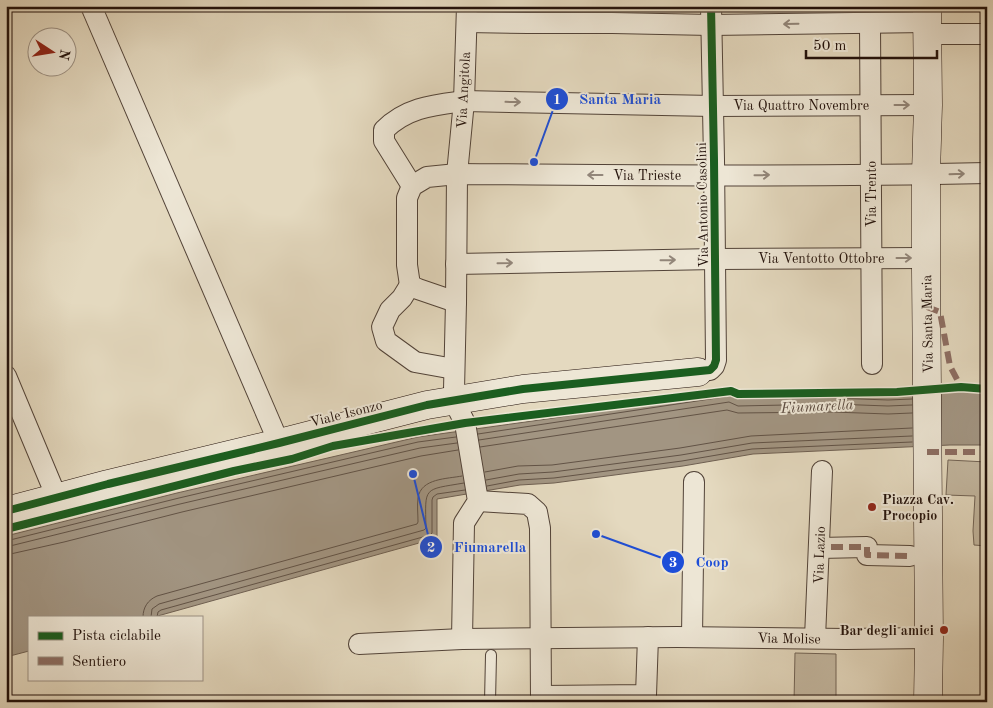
<svg xmlns="http://www.w3.org/2000/svg" width="993" height="708" viewBox="0 0 993 708" font-family="'Old Standard TT',serif">
<rect width="100%" height="100%" fill="#e4d9bf"/>
<filter id="stains"><feTurbulence type="fractalNoise" baseFrequency=".004" numOctaves="4"/><feColorMatrix values="0 0 0 0 .2 0 0 0 0 .09 0 0 0 0 .02 0 0 0 .5 -.17"/></filter>
<radialGradient id="worn" r=".72"><stop offset=".6" stop-color="#630" stop-opacity="0"/><stop offset="1" stop-color="#630" stop-opacity=".3"/></radialGradient>
<g fill="#c3b7a0" stroke="#726456">
<path d="M948,460l39,2v84l-13,-1 -1,-14 2,-35 -29,-1z"/>
<path d="M795,653l41,1v48h-42z"/>
</g>
<path fill="#a29582" stroke="#6f6052" d="M963,390l24,2v53h-37l-197,9 -70,12 -129,17 -34,2 -83,14v39l-283,79h-125v34l-23,6v-121l171,-43 241,-56 129,-18 184,-28 7,3 95,-1 55,2 48,-2z"/>
<g fill="none" stroke-linecap="round" stroke-linejoin="round">
<g stroke="#625346" stroke-width="1">
<path d="M478,434l252,-38 9,3 94,-1 55,2 24,-1"/>
<path d="M479,440l250,-38 9,4 95,-2 55,2 24,-1"/>
<path d="M480,447l247,-37 11,3 95,-1 55,2 24,-1"/>
<path d="M485,472l33,-6 34,-1 128,-17 71,-12 161,-8"/>
<path d="M486,480l33,-6 34,-2 128,-17 71,-12 160,-7"/>
<path d="M487,486l32,-6 35,-2 128,-17 70,-12 160,-7"/>
<path d="M6,541l173,-43 239,-56 38,-5"/>
<path d="M6,547l174,-43 240,-56 37,-5"/>
<path d="M6,555l58,-13 118,-30 239,-56 37,-6"/>
<path d="M143,617c0,-10 5,-17 14,-21l260,-72 1,-2c0,-8 -1,-16 0,-24 3,-20 29,-19 44,-22"/>
<path d="M151,617l1,-8 7,-5 265,-74 2,-2c-1,-42 -3,-38 38,-45"/>
<path d="M157,617l1,-5 3,-2 269,-75 2,-2v-33l1,-3 4,-3 28,-4"/>
</g>
<defs>
<path id="lane" d="M490,702l1,-47"/>
<g id="street">
<path d="M91,6l188,437"/>
<path d="M467,22l61,1h84l99,2 216,-3"/>
<path d="M870,23l2,341"/>
<path d="M927,34h60"/>
<path d="M412,186l-28,-45v-11c23,-23 50,-25 80,-29l249,5 215,-1"/>
<path d="M456,264l259,-5 211,-1"/>
<path d="M410,285l-8,13 -12,12 -8,17 4,14 29,21 39,7"/>
<path d="M456,302l-38,-13 -8,-4 -3,-20v-67l5,-12 15,-9 30,-3c177,1 353,3 530,-1"/>
<path d="M698,372l12,-2 4,-4 2,-6 -2,-200 -3,-154"/>
<path d="M6,376l51,122"/>
<path d="M478,501l50,3 9,8 3,16 1,174"/>
<path d="M819,548l48,-1v8l43,1"/>
<path d="M692,637l2,-155"/>
<path d="M815,638l7,-167"/>
<path d="M462,639l2,-116 14,-22 -13,-78 -11,-22v-11l2,-88 1,-128 7,-73 3,-95"/>
<path d="M359,644l103,-5 215,-2 169,2 83,-1"/>
<path d="M541,696l105,-1 2,-58"/>
</g>
<g id="secondary">
<path d="M927,6l1,99 -2,69v97l3,367 -1,64"/>
<path d="M6,511l102,-27 171,-41 148,-38 96,-16 175,-17"/>
</g>
</defs>
<use href="#lane" stroke="#524338" stroke-width="12"/>
<use href="#street" stroke="#524338" stroke-width="22"/>
<use href="#secondary" stroke="#22110b" stroke-width="29"/>
<use href="#lane" stroke="#ede6d5" stroke-width="10"/>
<use href="#street" stroke="#ede6d5" stroke-width="20"/>
<use href="#secondary" stroke="#ede6d5" stroke-width="28"/>
<g stroke="#8d6e63" stroke-width="6" stroke-dasharray="12 6" stroke-linecap="butt">
<path d="M927,307l13,5 10,54 11,21"/>
<path d="M927,452h60"/>
<path d="M831,547h36v8l43,1"/>
</g>
<defs>
<g id="cycleway">
<path d="M6,511l102,-27 171,-41 148,-38 96,-16 187,-19 4,-4 2,-6 -2,-200 -3,-154"/>
<path d="M6,529l228,-58 58,-12 41,-13 132,-23 266,-32 7,3 159,-2 64,-5 26,2"/>
</g>
</defs>
<use href="#cycleway" stroke="#ede6d5" stroke-width="11"/>
<use href="#cycleway" stroke="#1b5e20" stroke-width="8"/>
</g>
<defs><path id="oneway-shaft" d="M-6 0H5M1.5-3L5.5 0L1.5 3" fill="none" stroke-width="1.6" stroke-linecap="round" stroke-linejoin="round" transform="scale(1.25)"/></defs>
<g stroke="#92867a">
<use href="#oneway-shaft" transform="translate(791 24) rotate(179)"/>
<use href="#oneway-shaft" transform="translate(513 102) rotate(1)"/>
<use href="#oneway-shaft" transform="translate(902 105)"/>
<use href="#oneway-shaft" transform="translate(957 174) rotate(-2)"/>
<use href="#oneway-shaft" transform="translate(595 175) rotate(-180)"/>
<use href="#oneway-shaft" transform="translate(762 175) rotate(-1)"/>
<use href="#oneway-shaft" transform="translate(904 258)"/>
<use href="#oneway-shaft" transform="translate(668 260) rotate(-1)"/>
<use href="#oneway-shaft" transform="translate(505 263) rotate(-1)"/>
</g>
<g fill="#8f2418" stroke="#ede6d5" stroke-width="2">
<circle cx="872" cy="507" r="5"/>
<circle cx="944" cy="630" r="5"/>
</g>
<g text-anchor="middle" stroke-width="4" stroke-linejoin="round" paint-order="stroke">
<g font-size="14" fill="#22110b" stroke="#ede6d5">
<text transform="translate(463 90) rotate(-87)" y="5">Via Angitola</text>
<text x="801" y="110">Via Quattro Novembre</text>
<text x="647" y="180">Via Trieste</text>
<text transform="translate(871 194) rotate(-90)" y="5">Via Trento</text>
<text transform="translate(702 205) rotate(-91)" y="5">Via Antonio Casolini</text>
<text x="821" y="263">Via Ventotto Ottobre</text>
<text transform="translate(927 324) rotate(-91)" y="5">Via Santa Maria</text>
<text transform="translate(346 413) rotate(-14)" y="5">Viale Isonzo</text>
<text transform="translate(819 555) rotate(-88)" y="5">Via Lazio</text>
<text transform="translate(789 638) rotate(1)" y="5">Via Molise</text>
</g>
<g font-size="14" font-weight="bold" fill="#22110b" stroke="#ede6d5" text-anchor="start">
<text x="882" y="504">Piazza Cav.<tspan x="882" dy="16">Procopio</tspan></text>
<text x="934" y="635" text-anchor="end">Bar degli amici</text>
</g>
<g font-size="15" font-style="italic" fill="#5c4c41" stroke="#ede6d5">
<text transform="translate(817 406) rotate(-3)" y="5">Fiumarella</text>
</g>
</g>
<path fill="none" stroke="#1d4ed8" stroke-width="2" d="M534 162L557 99M413 474L431 547M596 534L673 562"/>
<g fill="#1d4ed8" stroke="#ede6d5" stroke-width="2">
<circle cx="534" cy="162" r="5"/>
<circle cx="413" cy="474" r="5"/>
<circle cx="596" cy="534" r="5"/>
<circle cx="557" cy="99" r="12"/>
<circle cx="431" cy="547" r="12"/>
<circle cx="673" cy="562" r="12"/>
</g>
<g font-size="15" text-anchor="middle" font-weight="bold" fill="#fff">
<text x="557" y="104">1</text>
<text x="431" y="552">2</text>
<text x="673" y="567">3</text>
</g>
<g font-size="15" text-anchor="middle" font-weight="bold" fill="#1d4ed8" stroke="#ede6d5" stroke-width="4" stroke-linejoin="round" paint-order="stroke">
<text x="620" y="104">Santa Maria</text>
<text x="490" y="552">Fiumarella</text>
<text x="712" y="567">Coop</text>
</g>
<rect width="993" height="708" fill="none" stroke="#e4d9bf" stroke-width="25"/>
<rect x="8" y="8" width="978" height="693" fill="none" stroke="#22110b" stroke-width="2.5"/>
<rect x="12" y="12" width="968" height="683" fill="none" stroke="#22110b"/>
<rect x="28" y="616" width="175" height="65" fill="#ede6d5" stroke="#9c9184"/>
<rect x="38" y="632" width="25" height="8" fill="#1b5e20" stroke="#9c9184"/>
<text x="72" y="640" font-size="15" fill="#22110b">Pista ciclabile</text>
<rect x="38" y="657" width="25" height="8" fill="#8d6e63" stroke="#9c9184"/>
<text x="72" y="666" font-size="15" fill="#22110b">Sentiero</text>
<g transform="translate(52 52) rotate(102)"><circle r="24" fill="#ede6d5" stroke="#9c9184"/>
<path d="M0-4L9 19L0 12L-9 19Z" fill="#8f2418"/>
<text y="-8" font-size="14" font-weight="bold" text-anchor="middle" fill="#22110b">N</text>
</g>
<path d="M806 50v8h131v-8" fill="none" stroke="#22110b" stroke-width="2.5"/>
<text x="813" y="50" font-size="15" fill="#22110b" stroke="#ede6d5" stroke-width="4" paint-order="stroke">50 m</text>
<rect width="100%" height="100%" filter="url(#stains)"/>
<rect width="100%" height="100%" fill="url(#worn)"/>
</svg>
